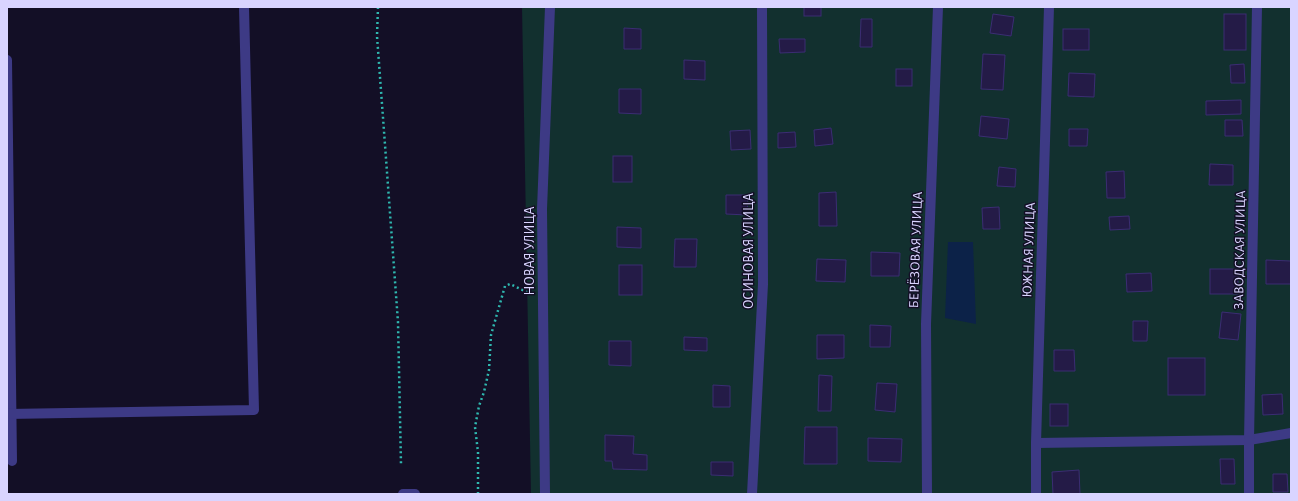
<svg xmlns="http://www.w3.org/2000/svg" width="1298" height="501" viewBox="0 0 1298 501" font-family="'Alegreya Sans',sans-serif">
<rect width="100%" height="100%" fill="#130f26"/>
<path fill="#12302f" d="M522,7h769v487h-760z"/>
<path fill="#0c2248" d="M948,242h25l3,82 -31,-6z"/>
<g fill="#241b47" stroke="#3b2d73">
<rect x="804" y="7" width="17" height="9"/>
<path d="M993,14l21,3 -3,19 -21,-3z"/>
<rect x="1224" y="14" width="22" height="36"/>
<path d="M861,19h11v28h-12z"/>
<path d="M624,28l17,1v20h-17z"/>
<rect x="1063" y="29" width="26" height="21"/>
<path d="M779,39h26v13l-25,1z"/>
<path d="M983,54l22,1 -2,35 -22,-1z"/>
<path d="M684,60l21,1v19l-21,-1z"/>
<path d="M1244,64l1,19h-14l-1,-18z"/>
<rect x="896" y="69" width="16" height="17"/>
<path d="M1069,73l26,1 -1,23 -26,-1z"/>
<path d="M619,89h22v25l-22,-1z"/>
<path d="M1241,100v14l-35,1v-14z"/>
<path d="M981,116l28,3 -2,20 -28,-3z"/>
<path d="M1225,120h17l1,16h-18z"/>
<path d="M831,128l2,16 -18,2 -1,-16z"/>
<path d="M1069,129h19l-1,17h-18z"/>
<path d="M750,130l1,19 -20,1 -1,-19z"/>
<path d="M795,132l1,15 -18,1v-15z"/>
<rect x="613" y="156" width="19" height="26"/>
<path d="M1210,164l23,1v20h-24z"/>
<path d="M999,167l17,2 -1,18 -18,-1z"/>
<path d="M1124,171l1,27h-18l-1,-26z"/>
<path d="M836,192l1,34h-18v-33z"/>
<path d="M726,195h22l-1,20 -21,-1z"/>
<path d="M999,207l1,22h-17l-1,-21z"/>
<path d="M1129,216l1,13 -20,1 -1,-13z"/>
<path d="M617,227l24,1v20l-24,-1z"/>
<path d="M675,239h22l-1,28h-22z"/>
<path d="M871,252l29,1 -1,23h-28z"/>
<path d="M817,259l29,1 -1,22 -29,-1z"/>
<path d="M1266,260l25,1v23h-25z"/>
<rect x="619" y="265" width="23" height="30"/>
<rect x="1210" y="269" width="28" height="25"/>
<path d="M1151,273l1,18 -25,1 -1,-18z"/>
<path d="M1222,312l19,2 -3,26 -19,-2z"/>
<path d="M1133,321h15l-1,20h-14z"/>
<path d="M870,325l21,1 -1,21h-20z"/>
<path d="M817,335h27v23l-27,1z"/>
<path d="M684,337l23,1v13l-23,-1z"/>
<path d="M609,341h22v25l-22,-1z"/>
<path d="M1054,350h20l1,21h-21z"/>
<rect x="1168" y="358" width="37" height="37"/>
<path d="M819,375l13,1 -1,35h-13z"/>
<path d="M877,383l20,1 -2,28 -20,-2z"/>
<path d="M713,385l17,1v21h-17z"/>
<path d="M1282,394l1,20 -20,1 -1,-20z"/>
<rect x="1050" y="404" width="18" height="22"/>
<path d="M805,427h32v37h-33z"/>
<path d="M605,435l29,1 -1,18 14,1v15l-34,-1 -1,-8h-7z"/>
<path d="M868,438l34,1 -1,23 -33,-1z"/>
<path d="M1220,459h14l1,25h-14z"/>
<path d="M711,462h22v14l-22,-1z"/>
<path d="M1079,470l1,24h-27l-1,-22z"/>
<path d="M1273,474h14l1,18h-15z"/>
</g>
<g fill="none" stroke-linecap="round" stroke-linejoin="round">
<g stroke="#2fb8b0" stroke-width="2.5" stroke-dasharray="2 3" stroke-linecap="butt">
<path d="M378,7l-1,29 21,286 3,142"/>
<path d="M478,494v-42l-3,-25 4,-21 5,-14 5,-22 2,-35 14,-49 5,-2 19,9"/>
</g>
<g stroke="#3d3a85" stroke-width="10">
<path d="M7,60l5,401"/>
<path d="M7,414l247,-4 -10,-403"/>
<path d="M1036,443l213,-3 42,-7"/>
<path d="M403,494h12"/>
<path d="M545,494l-3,-285 8,-202"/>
<path d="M752,494l11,-210 -1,-277"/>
<path d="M927,494l-1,-170 12,-317"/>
<path d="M1036,494v-51l13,-436"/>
<path d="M1249,494v-54l8,-433"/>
</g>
</g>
<g text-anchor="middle" stroke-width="3" stroke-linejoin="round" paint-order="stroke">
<g font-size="14" fill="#d9d4ff" stroke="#130f26">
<text transform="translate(915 250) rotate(-88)" y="5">БЕРЁЗОВАЯ УЛИЦА</text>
<text transform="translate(1028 250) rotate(-88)" y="5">ЮЖНАЯ УЛИЦА</text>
<text transform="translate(1239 250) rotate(-89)" y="5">ЗАВОДСКАЯ УЛИЦА</text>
<text transform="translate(529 251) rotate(-90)" y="5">НОВАЯ УЛИЦА</text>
<text transform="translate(748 251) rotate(-90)" y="5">ОСИНОВАЯ УЛИЦА</text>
</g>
</g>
<rect width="1298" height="501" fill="none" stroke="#d9d4ff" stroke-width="16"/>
</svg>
